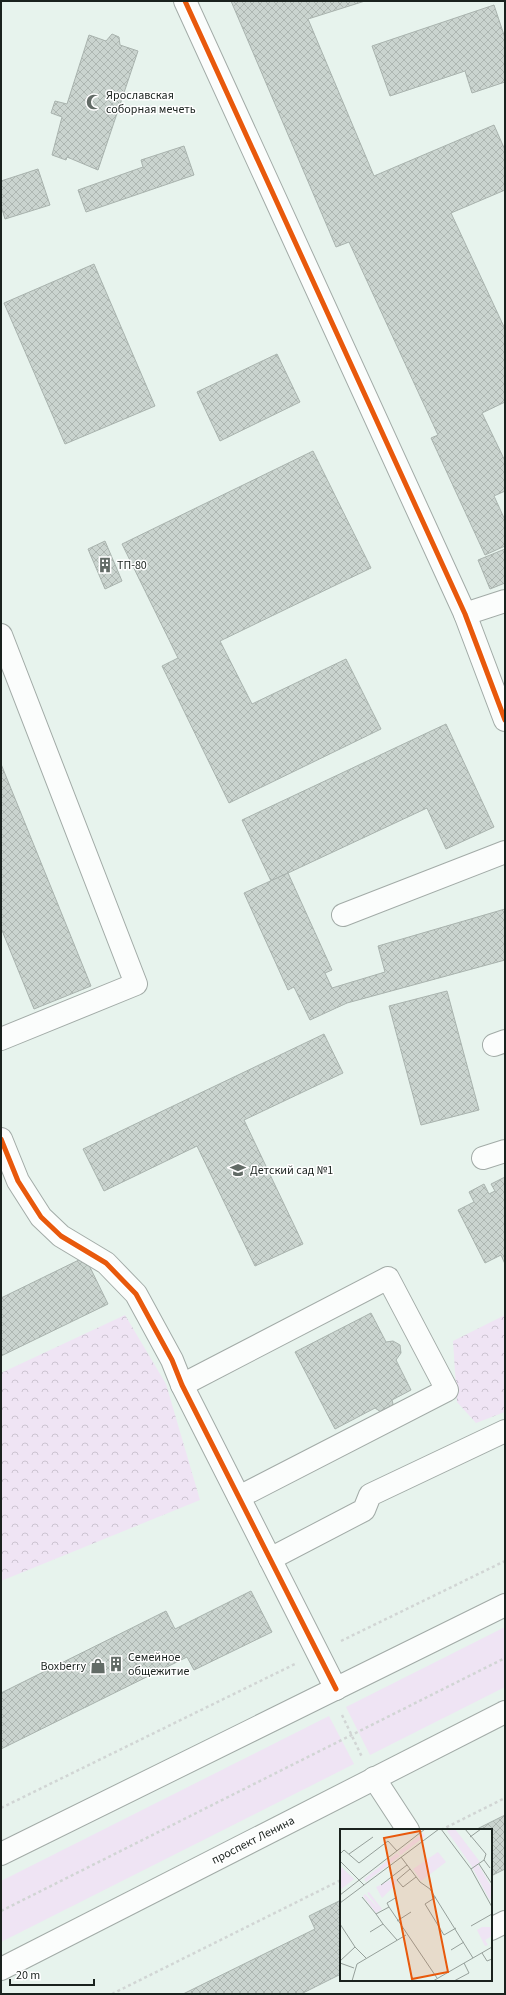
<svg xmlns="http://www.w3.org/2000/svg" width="506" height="1995" viewBox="0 0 506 1995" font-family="'Source Sans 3',sans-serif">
<defs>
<pattern id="forest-crowns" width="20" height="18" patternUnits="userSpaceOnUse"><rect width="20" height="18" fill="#efe4f4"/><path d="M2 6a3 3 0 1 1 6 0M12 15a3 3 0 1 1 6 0" fill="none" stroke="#ccc3d1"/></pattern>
<pattern id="building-cross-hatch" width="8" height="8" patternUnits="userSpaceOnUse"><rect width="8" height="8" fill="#cad4cf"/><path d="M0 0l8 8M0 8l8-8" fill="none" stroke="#adb6b1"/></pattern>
</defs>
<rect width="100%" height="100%" fill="#e7f3ed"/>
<g fill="url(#forest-crowns)">
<path d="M125,1315l41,69 34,116 -199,81v-208z"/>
<path d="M505,1315v97l-29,11 -19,-21 -4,-61z"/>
</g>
<g fill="#efe4f4">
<path d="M505,1627v60l-135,68 -24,-48z"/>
<path d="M329,1716l25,48 -353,178v-61z"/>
</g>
<g fill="url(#building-cross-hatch)" stroke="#a9b3ae">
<path d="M231,1h134l-57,18 66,157 120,-51 11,25v40l-54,23 54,116v73l-23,11 23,48v30l-11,5 11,24v26l-20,9 -54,-117 7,-3 -89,-193 -13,5z"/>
<path d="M494,5l11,33v44l-33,11 -7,-22 -75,25 -18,-50z"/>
<path d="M112,34l7,3 1,8 18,6 -40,119 -31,-13 -1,3 -14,-5 10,-38 -11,-4 4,-12 12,3 22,-69 17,6z"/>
<path d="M184,146l10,29 -108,37 -8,-22 65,-23 -2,-7z"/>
<path d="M38,169l12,36 -45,14 -4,-13v-25z"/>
<path d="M94,264l61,142 -90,38 -61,-141z"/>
<path d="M277,354l23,48 -80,39 -23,-49z"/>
<path d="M313,451l58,117 -151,73 32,63 94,-45 35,70 -152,74 -67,-137 16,-8 -56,-114z"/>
<path d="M105,541l17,40 -17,8 -17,-40z"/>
<path d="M505,549v34l-15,6 -12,-29z"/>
<path d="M446,724l48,103 -48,22 -19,-41 -156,73 -29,-61z"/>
<path d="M1,764l90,222 -57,23 -33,-81z"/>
<path d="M288,873l44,97 -7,3 7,15 53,-16 -7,-26 127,-37v51l-158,43 -37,17 -16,-33 -6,3 -44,-97z"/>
<path d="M447,991l32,119 -58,15 -32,-119z"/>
<path d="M324,1034l19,39 -99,47 59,124 -48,22 -58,-120 -93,45 -21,-42z"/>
<path d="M505,1177v87l-4,-9 -16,8 -27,-53 16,-8 -5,-10 15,-8 5,10 6,-3 -4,-7z"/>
<path d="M85,1257l23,47 -107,52v-58z"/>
<path d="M371,1313l15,29 7,-1 7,4 1,8 -5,7 15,30 -19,10 1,4 -5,6 -7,2 -6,-4 -40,21 -40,-77z"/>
<path d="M251,1591l21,41 -78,38 -7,-13 -186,92v-56l165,-82 9,18z"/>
<path d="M505,1815v54l-14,7v-46h-16z"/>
<path d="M341,1900v74l-40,20h-118l132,-65 -6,-13z"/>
</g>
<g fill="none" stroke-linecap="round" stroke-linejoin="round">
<defs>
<g id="minor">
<path d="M185,1l280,613 40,106"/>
<path d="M465,614l40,-13"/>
<path d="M1,635l135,349 -135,55"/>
<path d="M343,915l162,-63"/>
<path d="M494,1045l11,-4"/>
<path d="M1,1139l17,42 23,36 20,19 45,27 30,31 36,66 10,25 154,304"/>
<path d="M483,1158l22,-7"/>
<path d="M182,1385l206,-107 59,112 -208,107"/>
<path d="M270,1559l94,-49 6,-15 135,-64"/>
<path d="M374,1778l34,52"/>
<path d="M491,1929l14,-7"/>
</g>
<g id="major">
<path d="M1,1854l504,-249"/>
<path d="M1,1969l504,-257"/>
</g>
</defs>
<use href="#minor" stroke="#a2aba7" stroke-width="24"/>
<use href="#major" stroke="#a2aba7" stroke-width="24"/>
<g stroke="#d1d5d4" stroke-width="2.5" stroke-dasharray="3 3" stroke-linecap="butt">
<path d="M341,1641l164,-80"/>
<path d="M342,1715l20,42"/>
<path d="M1,1808l294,-144"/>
<path d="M441,1830l64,-32"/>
<path d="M1,1911l504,-253"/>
<path d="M112,1994l229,-114"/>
</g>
<use href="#minor" stroke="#fbfdfc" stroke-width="22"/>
<use href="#major" stroke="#fbfdfc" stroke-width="22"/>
<defs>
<g id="cycleway">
<path d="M185,1l280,613 40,106"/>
<path d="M1,1139l17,42 23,36 20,19 45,27 30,31 36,66 10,25 154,304"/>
</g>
</defs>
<use href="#cycleway" stroke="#fff" stroke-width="8"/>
<use href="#cycleway" stroke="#e8590c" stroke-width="5"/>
</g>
<defs>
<symbol id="mosque-bare" viewBox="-9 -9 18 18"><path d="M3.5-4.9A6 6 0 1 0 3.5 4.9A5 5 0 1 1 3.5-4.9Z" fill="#626b66" stroke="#fff" stroke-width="2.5" paint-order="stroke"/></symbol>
<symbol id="building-bare" viewBox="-9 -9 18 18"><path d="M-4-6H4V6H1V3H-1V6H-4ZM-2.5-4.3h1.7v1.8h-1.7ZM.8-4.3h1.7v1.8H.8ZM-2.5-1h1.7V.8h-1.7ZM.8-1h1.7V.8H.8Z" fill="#626b66" stroke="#fff" stroke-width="2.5" paint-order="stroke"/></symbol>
<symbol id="school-bare" viewBox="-9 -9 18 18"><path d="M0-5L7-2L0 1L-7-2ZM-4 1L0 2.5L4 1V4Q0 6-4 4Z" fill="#626b66" stroke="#fff" stroke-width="2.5" paint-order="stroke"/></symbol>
<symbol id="shop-bare" viewBox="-9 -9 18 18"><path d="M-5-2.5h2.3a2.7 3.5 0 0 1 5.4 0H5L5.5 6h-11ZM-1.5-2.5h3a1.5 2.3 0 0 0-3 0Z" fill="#626b66" stroke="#fff" stroke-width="2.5" paint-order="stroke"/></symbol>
</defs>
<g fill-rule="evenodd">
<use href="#mosque-bare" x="83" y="91" width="22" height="22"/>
<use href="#building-bare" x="94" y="554" width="22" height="22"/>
<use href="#school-bare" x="227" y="1159" width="22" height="22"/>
<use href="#building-bare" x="105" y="1653" width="22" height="22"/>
<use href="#shop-bare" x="87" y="1655" width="22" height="22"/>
</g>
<g text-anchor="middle" stroke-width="3" stroke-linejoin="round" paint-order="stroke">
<g font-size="12" fill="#1a221e" stroke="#fff" text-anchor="start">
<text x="106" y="99">Ярославская<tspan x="106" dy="14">соборная мечеть</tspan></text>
<text x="117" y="569">ТП-80</text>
<text x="250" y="1174">Детский сад №1</text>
<text x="128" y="1661">Семейное<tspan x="128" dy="14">общежитие</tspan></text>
<text x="86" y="1670" text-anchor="end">Boxberry</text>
</g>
<g font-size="12" fill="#1a221e" stroke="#fff">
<text transform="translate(253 1840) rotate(-27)" y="4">проспект Ленина</text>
</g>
</g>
<g transform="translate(340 1829)">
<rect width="152" height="152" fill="#e7f3ed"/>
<path d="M98,23l8,10 -25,19 -8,-12zM54,49l3,5 -15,15 -6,-11zM29,63l13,17 -6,4 -13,-17 2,-2 13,14 -11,-15zM142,98h8l2,3v6l-7,4 3,5 -3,1 -8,-16z" fill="#efe4f4"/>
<path d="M110,0h5l25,33 -2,2 14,24v10l-3,1 -18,-34 -24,-34zM83,4l2,3 -24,19 -3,-3zM57,24l3,3 -34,26 -2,-3zM0,37l14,13 -14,11z" fill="#efe4f4"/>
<path fill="none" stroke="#959f9a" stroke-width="1" d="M101,0l30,40 21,38M125,0l21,25 -2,6M130,8l11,-8M0,25l4,-4 15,13 29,-22 9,10M9,25l24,-17M61,28l19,25 10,7 43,69M0,32l24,24M139,35l13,20M70,40l-13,11 6,7 13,-10M131,40l13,-9 6,8M41,56l26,-20M0,66l85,-66M22,68l14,17M57,68l-10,6 2,4 48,71M96,68l-11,7 19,31 12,-7M0,74l99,-74M57,92l14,-9M0,95l15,23 -15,14M43,95l-7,-10 13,-7M131,97l21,-12M30,103l13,-8 14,16M15,118l11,11M111,121l13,-8M142,124l5,8 5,-2M0,134l14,5M12,152l5,-17 49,-29M93,152l59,-34M114,152l15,-8 -5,-10"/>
<path fill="#e8590c" fill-opacity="0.15" stroke="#e8590c" stroke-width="2" d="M80,2l28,141 -36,7 -28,-141z"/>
<rect width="152" height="152" fill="none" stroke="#1a221e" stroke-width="2"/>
</g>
<rect width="506" height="1995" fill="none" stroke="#1a221e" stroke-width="4"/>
<path d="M10 1979v6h84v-6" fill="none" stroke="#1a221e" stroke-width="2"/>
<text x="16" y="1979" font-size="12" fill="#1a221e" stroke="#ffffff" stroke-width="3" paint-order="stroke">20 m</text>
</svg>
